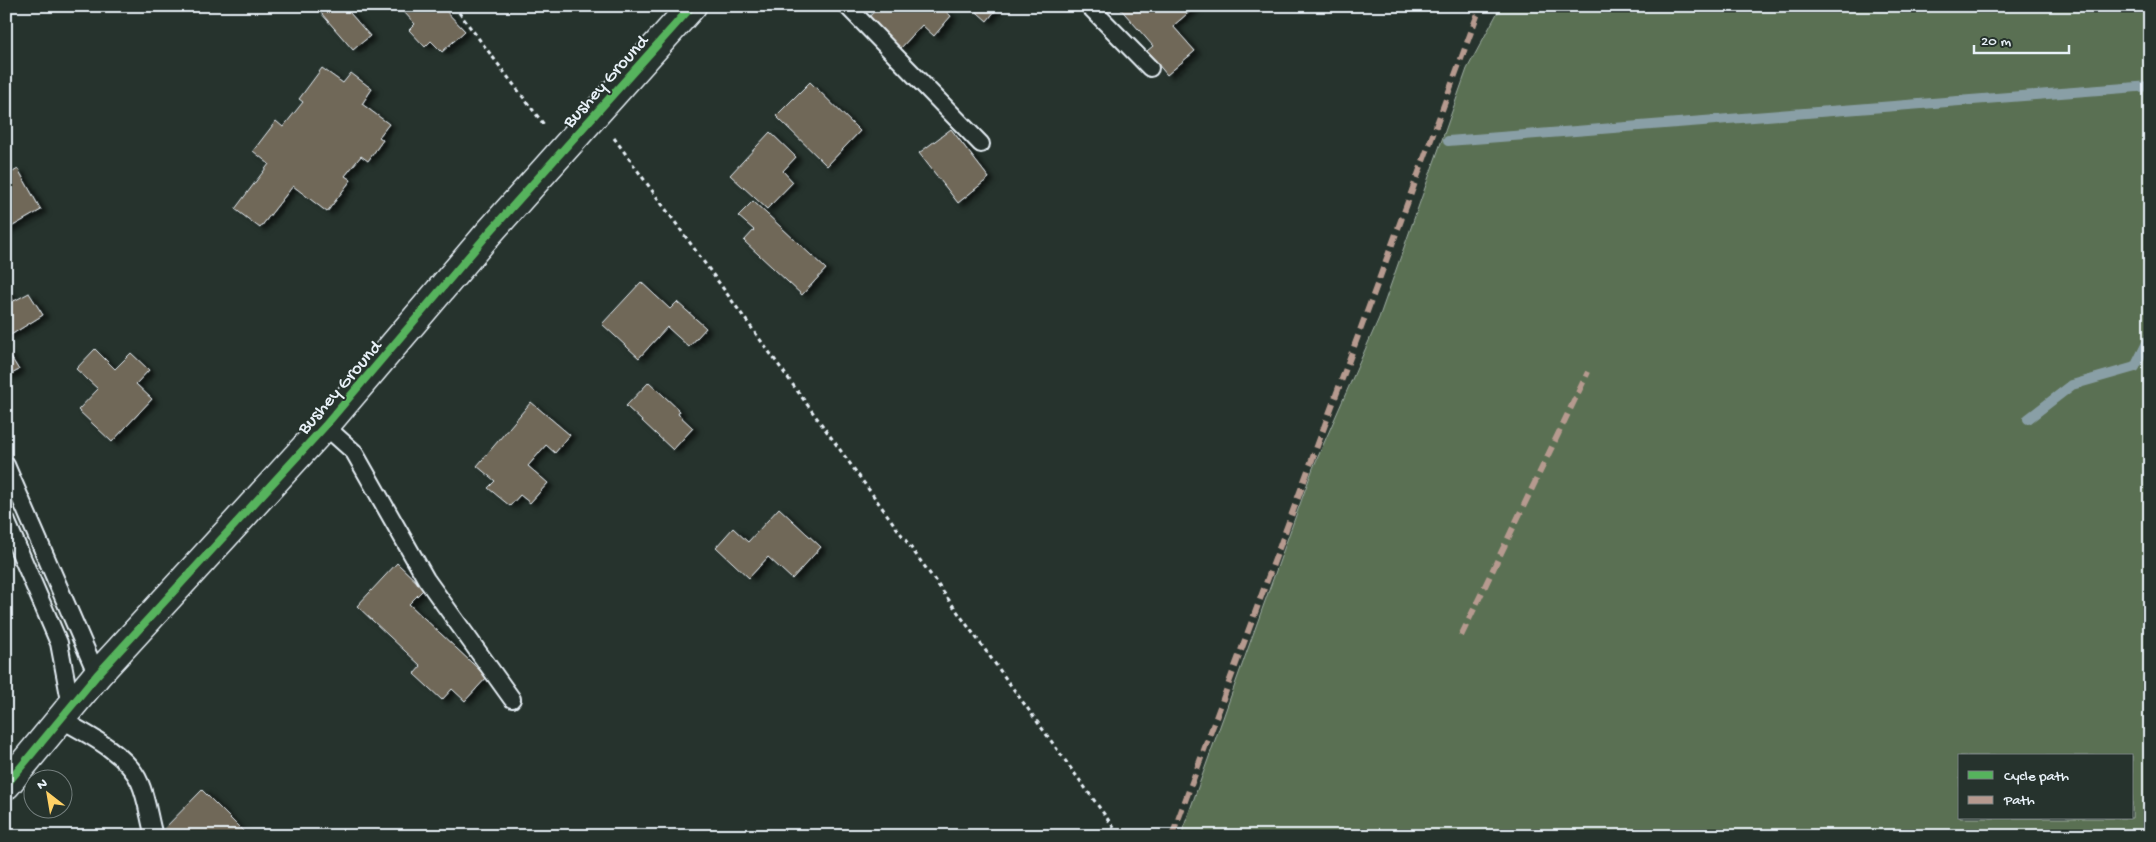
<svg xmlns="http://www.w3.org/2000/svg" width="2156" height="842" viewBox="0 0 2156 842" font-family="'Gochi Hand',sans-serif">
<defs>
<filter id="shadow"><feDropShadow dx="5.5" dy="3" stdDeviation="2.5" flood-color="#0009"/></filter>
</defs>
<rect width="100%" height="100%" fill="#26332d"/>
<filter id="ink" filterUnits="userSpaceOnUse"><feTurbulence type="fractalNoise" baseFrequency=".02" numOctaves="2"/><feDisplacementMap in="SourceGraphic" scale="10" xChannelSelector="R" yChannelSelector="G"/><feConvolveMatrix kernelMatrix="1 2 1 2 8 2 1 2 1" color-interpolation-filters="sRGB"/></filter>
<g filter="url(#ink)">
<path fill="#5a6f53" stroke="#a1b0a6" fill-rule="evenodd" d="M1501,6h649v830h-967v-7l130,-361 66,-150 88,-249zM1960,756h172v62h-172z"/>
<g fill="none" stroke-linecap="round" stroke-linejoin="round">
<g stroke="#899fa6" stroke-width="10">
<path d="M1448,141l702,-55"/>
<path d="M2028,419l44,-34 63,-18 15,-30"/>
</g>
</g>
<g fill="#706859" stroke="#e8f1f8" filter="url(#shadow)">
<path d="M329,6h15l26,30 -17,14 -32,-37z"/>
<path d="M410,6h31l24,25 -23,21 -11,-11 -6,6 -16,-17 6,-6 -11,-12z"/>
<path d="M879,6h61l11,10 -17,20 -12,-11 -21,23 -33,-30z"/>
<path d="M970,6h29l-12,15z"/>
<path d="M1118,6h74l2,2 -21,18 22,25 -28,24 -20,-24 6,-5z"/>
<path d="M322,68l21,15 8,-10 21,16 -10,15 27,20 -10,13 4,3 -15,21 -7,-5 -16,20 6,4 -24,32 -34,-26 -33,42 -25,-19 34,-45 -16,-13 23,-30 7,6 20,-25 -4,-3z"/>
<path d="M810,82l50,49 -33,35 -51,-50z"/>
<path d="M951,129l38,49 -31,25 -39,-50z"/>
<path d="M770,132l26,25 -13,14 10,11 -26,27 -37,-34z"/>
<path d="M18,169l23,41 -35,20v-54z"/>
<path d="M753,201l73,68 -24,26 -58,-54 10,-11 -16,-14z"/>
<path d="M641,282l29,27 7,-7 29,26 -17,19 -22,-20 -28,31 -37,-34z"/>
<path d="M6,288l8,13 15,-8 14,22 -37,23z"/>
<path d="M6,349l13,21 -13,7z"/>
<path d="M95,349l20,20 16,-16 18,17 -13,14 16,15 -40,43 -34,-32 20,-21 -22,-20z"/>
<path d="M649,382l31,29 -2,3 15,14 -20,22 -47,-44z"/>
<path d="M531,402l39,33 -15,18 -9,-8 -18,21 20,17 -18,20 -10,-8 -10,11 -22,-18 7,-7 -18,-15z"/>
<path d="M779,508l42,39 -29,32 -24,-22 -19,21 -33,-31 17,-19 15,14z"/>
<path d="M397,563l27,26 -15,15 78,73 -22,24 -13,-12 -10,11 -28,-26 7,-8 -64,-60z"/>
<path d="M202,790l46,46h-87l-2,-2z"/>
</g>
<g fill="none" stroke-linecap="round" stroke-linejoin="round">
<defs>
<g id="service">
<path d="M847,6l134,138"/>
<path d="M1089,6l61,62"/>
<path d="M325,426l29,26 72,127 86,120"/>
<path d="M6,465l91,210"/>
<path d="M6,520l53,123 12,63"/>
<path d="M60,719c27,15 68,35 80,64 7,16 9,36 14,53"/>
</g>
<path id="minor" d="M6,785l91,-110 228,-249 162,-191 205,-229"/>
</defs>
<use href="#service" stroke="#e8f1f8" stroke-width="20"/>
<use href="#minor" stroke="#e8f1f8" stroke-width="31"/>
<g stroke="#e8f1f8" stroke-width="3" stroke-dasharray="4 4" stroke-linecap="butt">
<path d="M454,6l91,120"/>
<path d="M614,138l506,698"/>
</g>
<use href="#service" stroke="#26332d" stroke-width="16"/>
<use href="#minor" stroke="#26332d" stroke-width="28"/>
<g stroke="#b69a8f" stroke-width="6" stroke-dasharray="12 6" stroke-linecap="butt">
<path d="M1461,636l127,-264"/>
<path d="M1172,836l305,-820 6,-10"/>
</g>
<defs>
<path id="cycleway" d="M6,785l91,-110 228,-249 162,-191 205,-229"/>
</defs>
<use href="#cycleway" stroke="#26332d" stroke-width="11"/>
<use href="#cycleway" stroke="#56b35d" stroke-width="8"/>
</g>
</g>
<g text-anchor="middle" stroke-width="4" stroke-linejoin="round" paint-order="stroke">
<g font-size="19" fill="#e8f1f8" stroke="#26332d">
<text transform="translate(604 80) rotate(-48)" y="7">Bushey Ground</text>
<text transform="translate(338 386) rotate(-49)" y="7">Bushey Ground</text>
</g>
</g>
<rect width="2156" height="842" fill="none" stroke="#26332d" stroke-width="25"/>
<rect x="12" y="12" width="2131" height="817" fill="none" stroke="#e8f1f8" stroke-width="2" filter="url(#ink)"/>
<rect x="1958" y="754" width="175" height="65" fill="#26332d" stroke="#747f7e"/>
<rect x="1968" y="771" width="25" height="8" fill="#56b35d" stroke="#747f7e"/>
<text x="2004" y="780" font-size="15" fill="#e8f1f8">Cycle path</text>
<rect x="1968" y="796" width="25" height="8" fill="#b69a8f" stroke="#747f7e"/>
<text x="2004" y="804" font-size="15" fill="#e8f1f8">Path</text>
<g transform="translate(48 794) rotate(329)"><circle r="24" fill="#26332d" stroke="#747f7e"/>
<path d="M0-4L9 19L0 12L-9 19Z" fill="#ffd166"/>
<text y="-8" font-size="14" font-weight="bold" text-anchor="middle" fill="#e8f1f8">N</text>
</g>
<path d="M1974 45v8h95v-8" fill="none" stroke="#e8f1f8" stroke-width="2.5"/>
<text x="1981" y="45" font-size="15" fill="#e8f1f8" stroke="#26332d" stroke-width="4" paint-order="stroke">20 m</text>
</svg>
